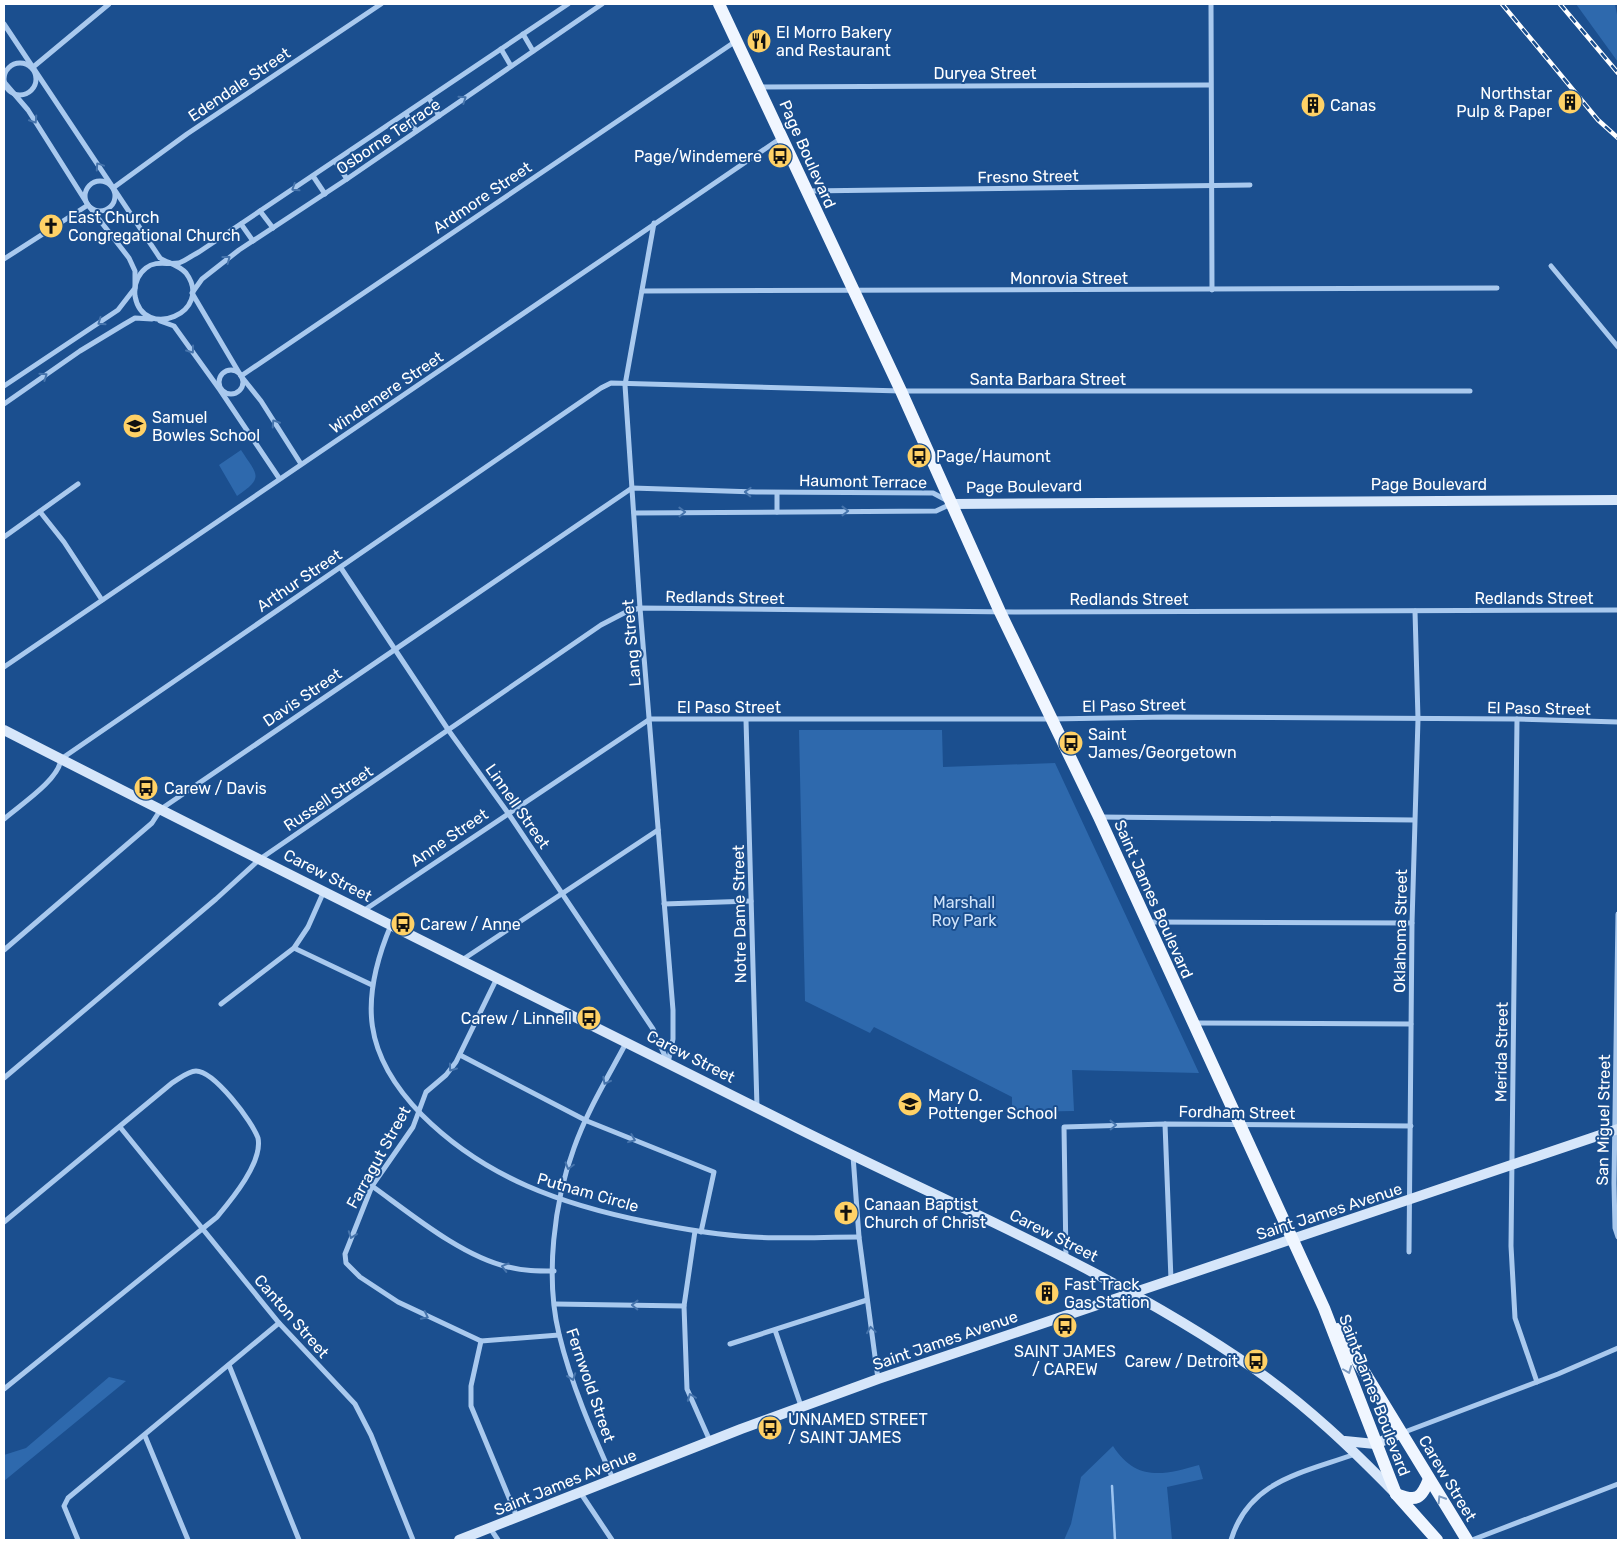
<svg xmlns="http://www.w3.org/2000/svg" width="1622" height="1544" viewBox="0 0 1622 1544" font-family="Rubik,sans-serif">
<rect width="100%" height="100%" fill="#1b4f8f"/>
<g fill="#2e69ad">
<path d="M1576,4h39l3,16v42z"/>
<path d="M241,450c16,25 24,27 -4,46l-18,-31z"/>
<path d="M799,730h143l1,37 112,-4 144,310 -127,-3 2,41 -62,1v-15l-138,-70 -4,6 -65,-32z"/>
<path d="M109,1377l17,4 -122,100v-26l22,-7z"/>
<path d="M1113,1446c23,36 51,29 86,19l4,14 -36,8 5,53h-108l7,-16 10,-47z"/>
</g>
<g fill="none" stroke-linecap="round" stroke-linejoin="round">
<path stroke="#9cc4f0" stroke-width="2.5" d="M1112,1486l3,54"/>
<g stroke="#a9c9ee" stroke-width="5">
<path d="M1211,4l1,286"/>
<path d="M4,24l156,234c8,5 19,7 26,15 29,39 -43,69 -51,23 -1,-10 2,-21 11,-28 10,-8 21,-3 33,-5 6,-2 14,-8 20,-11l369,-248"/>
<path d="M523,34l10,17"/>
<path d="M501,49l10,17"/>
<circle cx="20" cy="79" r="16"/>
<path d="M32,68l77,-64"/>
<path d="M4,82l24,28 60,95 41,53 6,13v17l-17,22 -114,76"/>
<path d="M760,87l450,-2"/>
<path d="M429,98l10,18"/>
<path d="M406,114l10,17"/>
<path d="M335,161l12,18"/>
<path d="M313,176l12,18"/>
<circle cx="100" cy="196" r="15"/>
<path d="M113,188l74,-54 194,-130"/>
<path d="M808,191l442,-6"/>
<path d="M260,211l13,17"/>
<path d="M654,223l-29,162 15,223 33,402v29l-5,24"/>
<path d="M241,224l12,17"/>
<path d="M4,259l84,-54"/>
<path d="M1551,266l67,81"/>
<path d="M642,291l855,-3"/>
<path d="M160,321l14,5 46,64 59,88"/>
<circle cx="231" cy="382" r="12"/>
<path d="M241,376l495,-335"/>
<path d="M4,404l76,-53 43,-26 12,-7 17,1"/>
<path d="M301,464l-40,-63 -20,-25 -49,-83 10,-14 37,-29 108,-71 255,-175"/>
<path d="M777,493v19"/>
<path d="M41,513l23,29 38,58"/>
<path d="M634,513l302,-2 15,-7"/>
<path d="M4,537l74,-53"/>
<path d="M341,568l108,163 59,82 145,216 15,34"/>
<path d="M4,667l777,-529"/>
<path d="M1517,719l-6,527 4,72 22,64"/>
<path d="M746,720l11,387"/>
<path d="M1100,817l314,3"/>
<path d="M4,819c16,-14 55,-39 57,-60l540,-371 10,-5 290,8h569"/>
<path d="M664,904l87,-3"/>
<path d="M363,911l287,-192h401l116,-2 350,2 101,3"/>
<path d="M1618,914l-4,269 1,45 3,9"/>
<path d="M1147,922l265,1"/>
<path d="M391,925c-32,76 -28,130 31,190 63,63 141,90 226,107 34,7 69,13 105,15 35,2 71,0 106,0"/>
<path d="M294,948l78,37"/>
<path d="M4,950l148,-127 9,-14 471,-321 124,4 177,1 15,8"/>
<path d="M462,960l196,-130"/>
<path d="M497,978l-41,84 -10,13 -20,17 -13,35 -41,59 -23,58 -4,10 1,9 14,14 38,25 83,39 78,-6"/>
<path d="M221,1004l73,-56 14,-21 16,-36"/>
<path d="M1194,1023l217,1"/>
<path d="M460,1055l127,66 127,51 -13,60"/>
<path d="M4,1078l212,-179 44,-40 341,-234 25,-13 14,-4 374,4 604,-2"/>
<path d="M1165,1124l6,156"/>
<path d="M120,1127l159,196 76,81 16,31 42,105"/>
<path d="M853,1156l6,81 19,142"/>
<path d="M372,1186c39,28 89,70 136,81 15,4 30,4 46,4"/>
<path d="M4,1222l168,-139c7,-4 16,-12 24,-12 18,0 56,50 62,67 5,24 -26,61 -41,79l-213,172"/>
<path d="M695,1231l-11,75 3,83 23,52"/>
<path d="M1409,1252l3,-329 6,-204 -3,-108"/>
<path d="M1066,1259l-2,-132 101,-3 246,2"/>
<path d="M555,1304l129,2"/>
<path d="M775,1330l26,76"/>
<path d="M481,1341l-10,45v20l46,111"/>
<path d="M730,1344l137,-44"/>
<path d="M229,1365l70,175"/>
<path d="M1402,1433l156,-59 60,-26"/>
<path d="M145,1436l43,104"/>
<path d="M613,1479c-21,-47 -42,-95 -54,-145 -14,-57 -5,-132 15,-186 13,-37 34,-71 52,-105"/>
<path d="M580,1492l32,48"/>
<path d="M490,1528l8,12"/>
<path d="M78,1540l-14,-34 4,-8 211,-175"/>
<path d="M1231,1540c18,-60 72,-67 124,-86"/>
<path d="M1472,1540l146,-56"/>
</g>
<g stroke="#d6e6fa" stroke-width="10">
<path d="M952,504l666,-4"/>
<path d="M4,730c263,135 528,265 793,398 154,77 317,143 459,242 51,36 95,78 138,122"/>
<path d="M1345,1441l30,3 27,-11"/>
<path d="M459,1540l282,-111 137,-50 740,-250"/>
</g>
<g stroke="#f0f6ff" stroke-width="12">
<path d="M719,4l182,387 99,221 99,205 225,491 72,186 41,46"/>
<path d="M1338,1329l129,211"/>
<path d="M1396,1494c21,8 25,5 33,-15"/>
</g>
<defs>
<g id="rail">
<path d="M1502,4l96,116 20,18"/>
<path d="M1560,4l58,69"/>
</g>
</defs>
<use href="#rail" stroke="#fff" stroke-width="4.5"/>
<use href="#rail" stroke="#1b4f8f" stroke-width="2.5" stroke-dasharray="8" stroke-linecap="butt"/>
</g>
<defs><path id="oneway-chevron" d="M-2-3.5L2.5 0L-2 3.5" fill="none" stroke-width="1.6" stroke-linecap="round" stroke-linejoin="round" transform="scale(1.25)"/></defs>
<g stroke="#4674ac">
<use href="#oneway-chevron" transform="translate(463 99) rotate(-34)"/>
<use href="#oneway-chevron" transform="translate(34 120) rotate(57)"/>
<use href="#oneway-chevron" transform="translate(99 166) rotate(-124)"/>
<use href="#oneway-chevron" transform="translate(295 188) rotate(147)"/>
<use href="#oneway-chevron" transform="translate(227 259) rotate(-37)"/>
<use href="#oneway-chevron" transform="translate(101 322) rotate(145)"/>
<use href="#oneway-chevron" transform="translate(191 350) rotate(54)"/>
<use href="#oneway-chevron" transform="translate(44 376) rotate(-35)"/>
<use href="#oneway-chevron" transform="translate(275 423) rotate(-123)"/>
<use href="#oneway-chevron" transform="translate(748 492) rotate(-178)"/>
<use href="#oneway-chevron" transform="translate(845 511)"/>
<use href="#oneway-chevron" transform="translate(682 512) rotate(-1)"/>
<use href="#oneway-chevron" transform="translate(452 1068) rotate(126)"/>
<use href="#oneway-chevron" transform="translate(606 1081) rotate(118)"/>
<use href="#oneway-chevron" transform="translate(1113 1125) rotate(-1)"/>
<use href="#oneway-chevron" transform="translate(632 1139) rotate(22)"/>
<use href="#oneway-chevron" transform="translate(569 1166) rotate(106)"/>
<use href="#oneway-chevron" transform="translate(352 1235) rotate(110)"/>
<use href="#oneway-chevron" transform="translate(505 1267) rotate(-165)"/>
<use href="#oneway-chevron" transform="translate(635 1305) rotate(-179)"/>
<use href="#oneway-chevron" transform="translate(425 1316) rotate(26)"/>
<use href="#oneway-chevron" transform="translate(871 1330) rotate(-98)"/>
<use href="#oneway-chevron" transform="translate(572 1377) rotate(70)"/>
<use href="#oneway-chevron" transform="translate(691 1397) rotate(-111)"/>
</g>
<g stroke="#7b9ac1">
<use href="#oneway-chevron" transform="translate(1348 1370) rotate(69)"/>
<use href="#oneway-chevron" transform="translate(1441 1499) rotate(-122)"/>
</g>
<defs>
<symbol id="restaurant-disc" viewBox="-11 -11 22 22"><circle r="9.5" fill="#ffd166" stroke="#1b4f8f"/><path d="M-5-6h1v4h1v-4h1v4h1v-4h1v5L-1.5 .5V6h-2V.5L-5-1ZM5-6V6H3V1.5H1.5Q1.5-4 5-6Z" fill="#111"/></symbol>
<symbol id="building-disc" viewBox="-11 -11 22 22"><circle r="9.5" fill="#ffd166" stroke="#1b4f8f"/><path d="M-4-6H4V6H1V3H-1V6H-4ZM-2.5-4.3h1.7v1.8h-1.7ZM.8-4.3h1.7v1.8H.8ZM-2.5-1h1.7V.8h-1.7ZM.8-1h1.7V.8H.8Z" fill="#111"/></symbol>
<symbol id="bus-disc" viewBox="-11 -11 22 22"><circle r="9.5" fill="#ffd166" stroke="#1b4f8f"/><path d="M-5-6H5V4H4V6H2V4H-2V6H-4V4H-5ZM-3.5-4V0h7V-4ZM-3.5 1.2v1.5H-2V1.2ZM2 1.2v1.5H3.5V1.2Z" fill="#111"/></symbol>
<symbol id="church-disc" viewBox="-11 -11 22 22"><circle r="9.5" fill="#ffd166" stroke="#1b4f8f"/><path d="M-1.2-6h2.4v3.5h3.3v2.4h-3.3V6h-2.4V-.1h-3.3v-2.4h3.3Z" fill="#111"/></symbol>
<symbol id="school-disc" viewBox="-11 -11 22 22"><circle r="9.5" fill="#ffd166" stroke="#1b4f8f"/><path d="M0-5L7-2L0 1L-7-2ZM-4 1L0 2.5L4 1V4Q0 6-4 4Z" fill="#111"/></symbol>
</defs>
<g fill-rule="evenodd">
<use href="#restaurant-disc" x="745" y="27" width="28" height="28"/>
<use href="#building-disc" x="1556" y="88" width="28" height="28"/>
<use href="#building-disc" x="1299" y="91" width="28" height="28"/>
<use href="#bus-disc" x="766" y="142" width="28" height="28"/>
<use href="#church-disc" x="37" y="212" width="28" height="28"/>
<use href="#school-disc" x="121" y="412" width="28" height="28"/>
<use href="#bus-disc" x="905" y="442" width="28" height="28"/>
<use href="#bus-disc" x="1057" y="729" width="28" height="28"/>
<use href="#bus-disc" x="132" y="774" width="28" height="28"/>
<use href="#bus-disc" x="389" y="910" width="28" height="28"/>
<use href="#bus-disc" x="575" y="1004" width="28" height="28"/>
<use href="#school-disc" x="896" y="1090" width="28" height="28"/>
<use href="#church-disc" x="832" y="1199" width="28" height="28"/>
<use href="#building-disc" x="1033" y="1279" width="28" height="28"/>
<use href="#bus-disc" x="1051" y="1312" width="28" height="28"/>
<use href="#bus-disc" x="1242" y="1347" width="28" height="28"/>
<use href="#bus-disc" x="756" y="1414" width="28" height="28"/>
</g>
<g text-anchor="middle" stroke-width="4" stroke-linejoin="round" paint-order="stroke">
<g font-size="16" fill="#fff" stroke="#1b4f8f" text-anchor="start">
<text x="776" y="38">El Morro Bakery<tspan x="776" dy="18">and Restaurant</tspan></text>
<text x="1552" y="99" text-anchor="end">Northstar<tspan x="1552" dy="18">Pulp &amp; Paper</tspan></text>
<text x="1330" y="111">Canas</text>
<text x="762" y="162" text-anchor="end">Page/Windemere</text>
<text x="68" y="223">East Church<tspan x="68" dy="18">Congregational Church</tspan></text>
<text x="152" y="423">Samuel<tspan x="152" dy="18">Bowles School</tspan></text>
<text x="936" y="462">Page/Haumont</text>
<text x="1088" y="740">Saint<tspan x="1088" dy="18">James/Georgetown</tspan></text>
<text x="164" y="794">Carew / Davis</text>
<text x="420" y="930">Carew / Anne</text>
<text x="572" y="1024" text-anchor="end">Carew / Linnell</text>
<text x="928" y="1101">Mary O.<tspan x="928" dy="18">Pottenger School</tspan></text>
<text x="864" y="1210">Canaan Baptist<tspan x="864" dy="18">Church of Christ</tspan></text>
<text x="1064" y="1290">Fast Track<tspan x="1064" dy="18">Gas Station</tspan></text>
<text x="1065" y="1357" text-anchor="middle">SAINT JAMES<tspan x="1065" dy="18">/ CAREW</tspan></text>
<text x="1238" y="1367" text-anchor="end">Carew / Detroit</text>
<text x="788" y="1425">UNNAMED STREET<tspan x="788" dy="18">/ SAINT JAMES</tspan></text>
</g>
<g font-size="16" fill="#fff" stroke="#1b4f8f">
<text x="985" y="79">Duryea Street</text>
<text transform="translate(239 84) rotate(-34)" y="6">Edendale Street</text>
<text transform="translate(388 136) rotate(-34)" y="6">Osborne Terrace</text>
<text transform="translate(808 154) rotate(66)" y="6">Page Boulevard</text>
<text transform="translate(1028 176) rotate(-1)" y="6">Fresno Street</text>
<text transform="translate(482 197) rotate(-34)" y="6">Ardmore Street</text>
<text x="1069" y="284">Monrovia Street</text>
<text x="1048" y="385">Santa Barbara Street</text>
<text transform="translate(386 392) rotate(-34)" y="6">Windemere Street</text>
<text transform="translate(863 481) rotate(1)" y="6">Haumont Terrace</text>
<text x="1429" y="490">Page Boulevard</text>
<text transform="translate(1024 486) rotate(-1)" y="6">Page Boulevard</text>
<text transform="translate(299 580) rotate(-34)" y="6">Arthur Street</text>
<text transform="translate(725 597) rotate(1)" y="6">Redlands Street</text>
<text x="1534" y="604">Redlands Street</text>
<text x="1129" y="605">Redlands Street</text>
<text transform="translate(631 643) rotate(-95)" y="6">Lang Street</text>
<text transform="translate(302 697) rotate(-34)" y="6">Davis Street</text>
<text transform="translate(1134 705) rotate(-1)" y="6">El Paso Street</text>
<text x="729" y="713">El Paso Street</text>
<text transform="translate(1539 708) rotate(1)" y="6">El Paso Street</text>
<text transform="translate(328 798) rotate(-34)" y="6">Russell Street</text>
<text transform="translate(518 806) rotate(55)" y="6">Linnell Street</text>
<text transform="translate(449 837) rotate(-34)" y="6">Anne Street</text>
<text transform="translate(328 875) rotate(27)" y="6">Carew Street</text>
<text transform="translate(1154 899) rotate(66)" y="6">Saint James Boulevard</text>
<text transform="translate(739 914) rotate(-91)" y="6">Notre Dame Street</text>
<text transform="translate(1400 931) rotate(-89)" y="6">Oklahoma Street</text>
<text transform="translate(1501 1052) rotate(-89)" y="6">Merida Street</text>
<text transform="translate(691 1056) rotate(27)" y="6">Carew Street</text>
<text transform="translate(1237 1112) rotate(1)" y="6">Fordham Street</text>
<text transform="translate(1603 1120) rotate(-89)" y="6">San Miguel Street</text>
<text transform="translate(378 1157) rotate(-61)" y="6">Farragut Street</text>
<text transform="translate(588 1192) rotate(16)" y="6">Putnam Circle</text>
<text transform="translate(1329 1211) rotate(-18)" y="6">Saint James Avenue</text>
<text transform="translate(1054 1235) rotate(27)" y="6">Carew Street</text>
<text transform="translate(292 1316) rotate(49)" y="6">Canton Street</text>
<text transform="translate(945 1340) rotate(-19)" y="6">Saint James Avenue</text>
<text transform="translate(591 1385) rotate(71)" y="6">Fernwold Street</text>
<text transform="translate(1375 1395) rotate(69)" y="6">Saint James Boulevard</text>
<text transform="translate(1448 1478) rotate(59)" y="6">Carew Street</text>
<text transform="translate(565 1482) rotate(-22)" y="6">Saint James Avenue</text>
</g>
<g font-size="16" fill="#cfe3fa" stroke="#1b4f8f">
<text x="964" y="908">Marshall<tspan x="964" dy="18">Roy Park</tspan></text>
</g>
</g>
<rect width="1622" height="1544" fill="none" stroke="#ffffff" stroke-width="10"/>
</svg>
